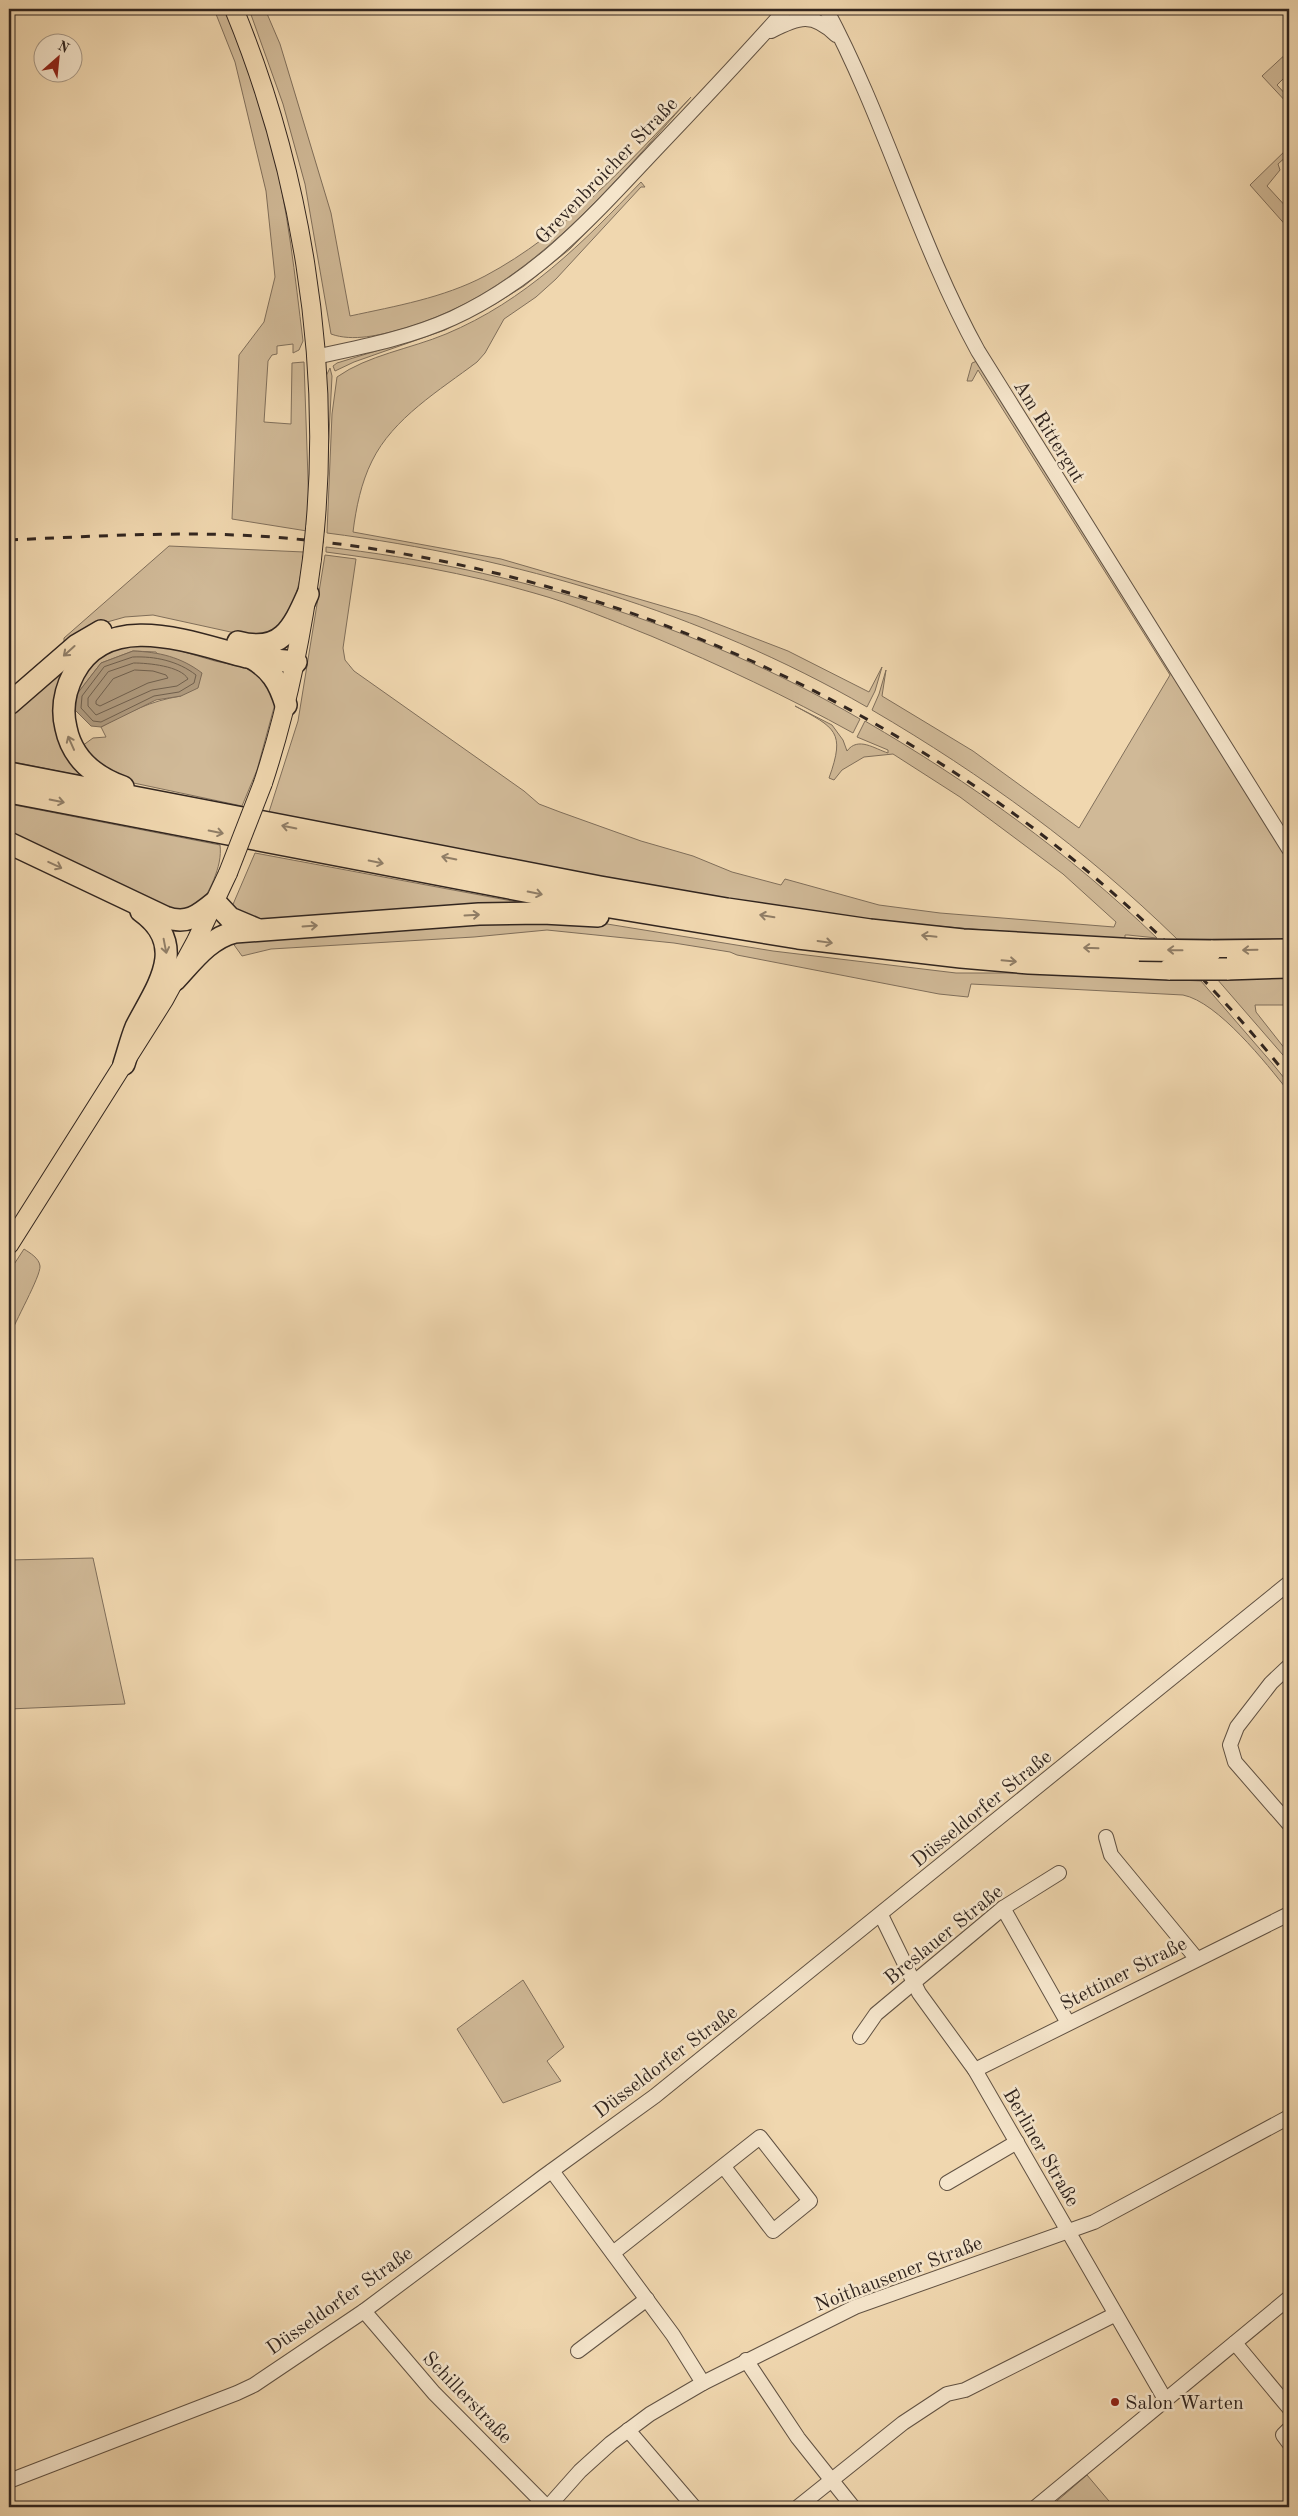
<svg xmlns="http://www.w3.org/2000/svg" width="1298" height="2516" viewBox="0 0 1298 2516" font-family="'Old Standard TT',serif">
<rect width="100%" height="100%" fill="#f0d7af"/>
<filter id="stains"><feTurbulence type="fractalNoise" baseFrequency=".004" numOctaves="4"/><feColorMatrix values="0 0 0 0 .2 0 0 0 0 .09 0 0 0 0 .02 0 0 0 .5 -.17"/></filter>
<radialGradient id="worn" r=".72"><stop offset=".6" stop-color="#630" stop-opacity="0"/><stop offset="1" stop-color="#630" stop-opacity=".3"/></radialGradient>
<g fill="#d0b997" stroke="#806f5b">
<path d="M214,9h12c19,44 35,90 46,137 16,64 23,130 31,195l-4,9 -6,3v-9l-16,2v8l-5,1 -4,6 -4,61 27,2 1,-61 12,-1 5,146 -2,23 -75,-12 7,-164 25,-33 11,-45 -9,-86 -31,-129z"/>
<path d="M249,9h16l15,35 51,169 19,103c46,-10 93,-18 135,-40 81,-43 143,-113 206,-179 -83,92 -166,197 -289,232 -22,6 -49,13 -71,5l-26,-150 -22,-80z"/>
<path d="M1289,51v22l-12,12 12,13v7l-27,-29z"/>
<path d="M1289,147v7l-11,10 2,6 -13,16 22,24v19l-39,-44z"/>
<path d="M633,181l2,1 -65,67 -46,37 -29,18 -50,26 -91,32 -19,9 -2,-5 4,-3 81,-25 55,-24z"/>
<path d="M641,182l4,5h-4l-85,92 -20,18 -32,22 -19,34 -8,9c-37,28 -84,56 -105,99 -11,22 -16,47 -19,71l148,27 196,57 91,35 81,41 13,-25 -7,24 -8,16c-165,-95 -353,-150 -540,-174l5,-119 5,-37c31,-22 73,-28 109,-43 79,-33 137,-91 195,-152z"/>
<path d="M977,361l312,497v81h-112c-92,-90 -194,-164 -305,-229l7,-16 7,-24 -4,26 91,55 106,77 91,-153 -192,-305 -6,11h-5l5,-18z"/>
<path d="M330,368l2,8 -7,137v-135z"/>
<path d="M169,546l135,6c-3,28 -9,51 -21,76l-25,10 -105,-23 -28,2 -25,7 -36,23v-9z"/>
<path d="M326,547c186,21 372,78 534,172l-7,14c-65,-36 -133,-68 -202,-97 -38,-15 -77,-32 -117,-43 -68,-20 -139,-32 -208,-41z"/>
<path d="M325,555l31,4 -13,89 2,12 9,11 170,120 15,13 21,8 81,29 52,15 39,16 49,13 4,-6 94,26 61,8 174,14 2,-5 -53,-48 -44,-33 -59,-44 -67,-43 -29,3 -22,13 -8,10 -5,-2c17,-47 6,-50 -34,-72l37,19 11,15 4,11c11,-15 28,-2 41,2v-3l-31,-13 8,-16c105,61 204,132 292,217l-29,-3h-3v4c-108,-6 -214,-13 -321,-28 -179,-24 -357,-65 -535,-99l29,-91z"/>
<path d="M147,641l68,20 46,10 15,29 -19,70 -15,36 -113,-24 -26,-11 -21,-25 11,-8 13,-1 -5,-10c28,-15 49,-26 80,-31l-25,-44 -23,-1 -32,12 -24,31 -5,27 2,-29 11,-23 27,-23z"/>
<path d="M81,648l-21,44 32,86 -83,-17v-51z"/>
<path d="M9,804l211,41c3,22 -12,48 -23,66l-18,5 -170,-81z"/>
<path d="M255,853l289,54 -271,17 -42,-15z"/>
<path d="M449,922l152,1 172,28 183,22h67l178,8 71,82 17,21v8c-23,-29 -71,-90 -106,-97l-212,-11 -3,13 -29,-3 -202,-39 -7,-3 -56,-9 -127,-13 -73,7 -203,12 -29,7 -10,-14z"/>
<path d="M1289,978v27h-34l1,7 33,42v8l-72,-83z"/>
<path d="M24,1249c6,4 15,9 16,17 1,10 -26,57 -31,72v-66z"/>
<path d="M93,1558l32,146 -116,5v-149z"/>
<path d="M523,1980l41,67 -17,14 14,20 -58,22 -46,-74z"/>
<path d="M1087,2475l27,32h-64z"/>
</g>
<path fill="#af9a7e" stroke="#7d6b58" d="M133,651c26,1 48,6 69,22l-4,15 -17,8 -25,4 -55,27 -10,-1 -16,-16 2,-16 24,-31z"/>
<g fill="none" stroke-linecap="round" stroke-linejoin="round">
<g stroke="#70604e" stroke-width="1">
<path d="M133,657c22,-1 45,4 63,18l-2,8 -15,9 -25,4 -53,26 -8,-1 -12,-13 1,-12 22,-29z"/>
<path d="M134,663c14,0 47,3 54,16l-11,7 -25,4 -56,25 -8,-9v-8l20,-26z"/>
<path d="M135,670l18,1 13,4 2,3 -20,5 -48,23 -4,-2v-3l17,-22z"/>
</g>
<defs>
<g id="minor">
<path d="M826,9c59,110 92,233 152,342l311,498"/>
<path d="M771,31c28,-14 41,-19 65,4"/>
<path d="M315,357c47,-10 94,-19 138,-39 85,-39 141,-103 204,-170 44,-46 87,-92 129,-139"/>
<path d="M1289,1666l-18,17 -34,44 -7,18 5,17 54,62"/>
<path d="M1106,1837l5,18 85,103"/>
<path d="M1003,1908l65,115"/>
<path d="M881,1915l38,78 56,77 191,331"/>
<path d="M860,2037l16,-23 127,-106 56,-35"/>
<path d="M975,2070l314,-156"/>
<path d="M552,2171l121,164 30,48"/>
<path d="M947,2183l70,-41"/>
<path d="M613,2253l147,-116 50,64 -37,30 -49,-64"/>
<path d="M364,2311l70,82 113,114"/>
<path d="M1235,2343l54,65"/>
<path d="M578,2351l69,-52"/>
<path d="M746,2360l52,78 55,69"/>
<path d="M1289,2429l-6,6 6,8"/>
<path d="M628,2430l66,77"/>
<path d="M9,2481l228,-88 17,-8 110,-74 179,-134 112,-81 634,-513"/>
<path d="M548,2507l32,-36 31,-28 39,-29 53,-31 152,-76 239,-85 195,-105"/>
<path d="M798,2507l105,-84 44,-29 18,-4 149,-75"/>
<path d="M1036,2507l253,-209"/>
</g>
<g id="major">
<path d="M234,9c66,160 97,346 81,520"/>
<path d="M263,783c24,-73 39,-147 49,-224"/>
<path d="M9,1245l155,-245 32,-59 32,-68"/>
</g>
<g id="highway">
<path d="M238,642c43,12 55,-14 70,-48"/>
<path d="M250,657c21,12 29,25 36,48"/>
<path d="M9,704l68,-59 24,-14"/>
<path d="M9,773l591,114 127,22 143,21 93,10 176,10"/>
<path d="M123,787c-28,-10 -51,-29 -57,-59 -5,-20 -1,-38 8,-55 34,-65 120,-29 173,-16 16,3 33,3 49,5"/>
<path d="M9,792l589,113 200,33 163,19 68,6 141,6"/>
<path d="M9,843l156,74c22,8 33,-1 50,-15l15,16 26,11"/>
<path d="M1211,951l78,-1"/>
<path d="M1227,969l62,-2"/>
<path d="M175,980c17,-18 34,-42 60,-48l244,-18 64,-1 55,3"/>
<path d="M124,1064c4,-12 7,-25 12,-37 20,-39 54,-81 5,-116"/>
</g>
</defs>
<use href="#minor" stroke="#615243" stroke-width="16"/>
<use href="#major" stroke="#31251f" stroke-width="20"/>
<use href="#highway" stroke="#31251f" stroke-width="24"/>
<use href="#minor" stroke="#f5e5cb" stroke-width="14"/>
<use href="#major" stroke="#f0d7af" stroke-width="18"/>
<use href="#highway" stroke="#f0d7af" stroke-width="21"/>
<path stroke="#31251f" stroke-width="3" stroke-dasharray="9 9" stroke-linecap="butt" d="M9,540c92,-4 184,-10 276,-2 392,36 759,231 1004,540"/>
<defs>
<g id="major-bridge">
<path d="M312,559l3,-30"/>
<path d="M228,873l35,-90"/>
</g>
<g id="highway-bridge">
<path d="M1139,950l72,1"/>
<path d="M1170,969h57"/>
</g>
</defs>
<use href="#major-bridge" stroke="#31251f" stroke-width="20" stroke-linecap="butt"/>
<use href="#highway-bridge" stroke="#31251f" stroke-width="24" stroke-linecap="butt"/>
<use href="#major-bridge" stroke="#f0d7af" stroke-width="18"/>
<use href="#highway-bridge" stroke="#f0d7af" stroke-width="21"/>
</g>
<defs><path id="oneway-shaft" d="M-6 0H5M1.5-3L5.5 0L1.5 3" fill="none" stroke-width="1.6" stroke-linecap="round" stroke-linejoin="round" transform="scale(1.25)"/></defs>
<g stroke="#907e67">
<use href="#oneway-shaft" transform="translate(69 651) rotate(138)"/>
<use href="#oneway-shaft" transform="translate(71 743) rotate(-114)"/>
<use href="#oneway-shaft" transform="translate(57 801) rotate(11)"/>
<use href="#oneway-shaft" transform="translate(289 827) rotate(-169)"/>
<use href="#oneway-shaft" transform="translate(216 832) rotate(11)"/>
<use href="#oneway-shaft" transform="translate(449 858) rotate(-169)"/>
<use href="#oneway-shaft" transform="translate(376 862) rotate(11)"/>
<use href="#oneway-shaft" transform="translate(55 865) rotate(25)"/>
<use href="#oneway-shaft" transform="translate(535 893) rotate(11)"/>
<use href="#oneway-shaft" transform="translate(472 915) rotate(-3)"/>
<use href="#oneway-shaft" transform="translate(767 916) rotate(-171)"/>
<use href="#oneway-shaft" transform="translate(310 926) rotate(-4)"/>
<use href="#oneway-shaft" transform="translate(929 936) rotate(-174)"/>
<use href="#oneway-shaft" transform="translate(825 942) rotate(8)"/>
<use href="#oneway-shaft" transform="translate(165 946) rotate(79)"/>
<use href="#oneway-shaft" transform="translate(1091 948) rotate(-178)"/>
<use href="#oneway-shaft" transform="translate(1175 950) rotate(-179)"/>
<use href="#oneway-shaft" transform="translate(1250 950) rotate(179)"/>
<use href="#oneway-shaft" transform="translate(1009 961) rotate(5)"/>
</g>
<circle fill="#8f2418" stroke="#f5e5cb" stroke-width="2" cx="1115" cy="2402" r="5"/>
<g text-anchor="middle" stroke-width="5" stroke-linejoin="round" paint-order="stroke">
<g font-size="20" fill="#31251f" stroke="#f5e5cb">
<text transform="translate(606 170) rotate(-46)" y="7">Grevenbroicher Straße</text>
<text transform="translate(1050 431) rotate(58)" y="7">Am Rittergut</text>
<text transform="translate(981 1808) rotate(-39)" y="7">Düsseldorfer Straße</text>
<text transform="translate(943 1934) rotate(-39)" y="7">Breslauer Straße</text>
<text transform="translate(1123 1973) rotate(-27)" y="7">Stettiner Straße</text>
<text transform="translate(665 2061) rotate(-37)" y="7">Düsseldorfer Straße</text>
<text transform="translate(1042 2147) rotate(60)" y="7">Berliner Straße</text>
<text transform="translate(898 2273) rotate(-21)" y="7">Noithausener Straße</text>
<text transform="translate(339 2300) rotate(-35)" y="7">Düsseldorfer Straße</text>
<text transform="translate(468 2397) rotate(46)" y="7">Schillerstraße</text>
</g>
<g font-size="20" fill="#31251f" stroke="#f5e5cb" text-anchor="start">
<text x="1125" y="2409">Salon Warten</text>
</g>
</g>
<rect width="1298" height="2516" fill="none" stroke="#f0d7af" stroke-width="30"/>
<rect x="10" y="10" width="1278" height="2496" fill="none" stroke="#31251f" stroke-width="2.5"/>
<rect x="15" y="15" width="1268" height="2486" fill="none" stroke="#31251f"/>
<g transform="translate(58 58) rotate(27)"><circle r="24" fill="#f5e5cb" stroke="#a79886"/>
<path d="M0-4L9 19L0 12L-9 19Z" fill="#8f2418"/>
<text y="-8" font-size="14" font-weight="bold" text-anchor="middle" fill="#31251f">N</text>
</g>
<rect width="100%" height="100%" filter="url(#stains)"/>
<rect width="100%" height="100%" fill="url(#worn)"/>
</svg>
